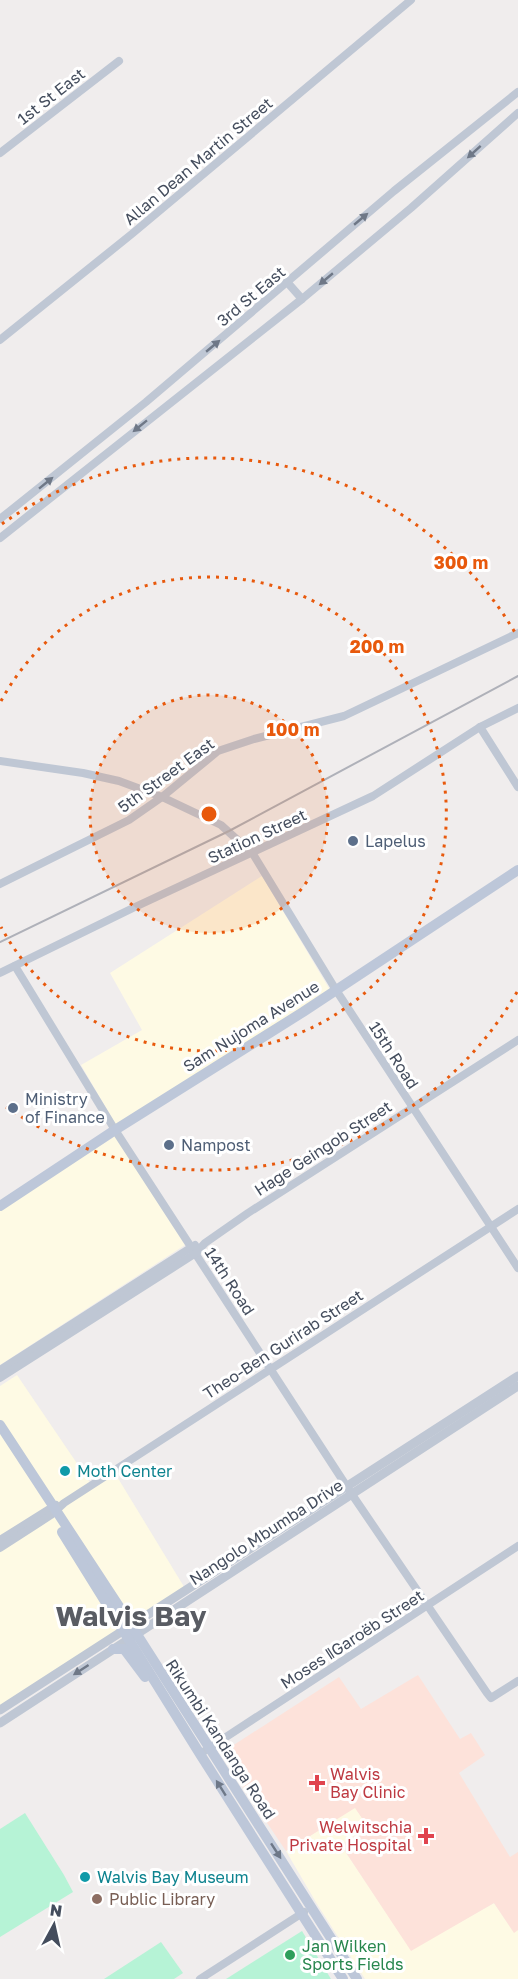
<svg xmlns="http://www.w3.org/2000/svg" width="518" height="1979" viewBox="0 0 518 1979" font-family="'Golos Text',sans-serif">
<rect width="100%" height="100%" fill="#f0eded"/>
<g fill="#fefae4">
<path d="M262,876l68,114 -214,135 -35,-60 61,-35 -32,-57z"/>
<path d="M115,1136l70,109 -185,120v-155z"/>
<path d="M17,1375l74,109 22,-14 73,120 -186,118v-322z"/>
<path d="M355,1807l13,20 -27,18 70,105 83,-47 20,29 4,-2v49h-153l-48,-75 -31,-53z"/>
</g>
<path fill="#fde2da" d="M418,1675l42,64 11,-6 14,22 -26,18 51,84 8,-5v78l-4,3 -20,-30 -83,48 -70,-106 27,-18 -13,-19 -69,43 -62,-92 2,-9 113,-73 22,32z"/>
<g fill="#b6f3d6">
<path d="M25,1813l39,62 9,17 -73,45v-108z"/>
<path d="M302,1931l29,48h-105z"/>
<path d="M161,1942l22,31 -9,6h-70z"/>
</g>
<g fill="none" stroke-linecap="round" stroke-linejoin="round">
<g stroke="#bfc7d4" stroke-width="8">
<path d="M0,153l119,-92"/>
<path d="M287,282l15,17"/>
<path d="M0,340l133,-107 278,-233"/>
<path d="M0,519l146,-117 248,-211 124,-99"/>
<path d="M0,538l302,-239 109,-91 107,-95"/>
<path d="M480,727l38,60"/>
<path d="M0,761l83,12 36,8 43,16 59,28 32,29 83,136 182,278"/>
<path d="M0,884l129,-64 33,-23 56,-46 36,-12 90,-23 174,-83"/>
<path d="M15,966l100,164 236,363 136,200 4,5 27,-17"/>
<path d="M0,973l135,-66 238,-111 107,-69 38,-19"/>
<path d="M0,1370l195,-125"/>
<path d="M0,1378l196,-125 9,-10 43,-30 270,-173"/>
<path d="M0,1540l56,-35"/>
<path d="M0,1548l51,-33 13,-12 454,-294"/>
<path d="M200,1754l318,-208"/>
<path d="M200,1979l104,-67"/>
</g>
<g stroke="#bfc7d4" stroke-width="9">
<path d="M0,1710l518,-334"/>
<path d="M0,1723l518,-337"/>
</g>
<g stroke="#bdc7d9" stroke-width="10">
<path d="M0,1206l115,-76 188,-118 215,-142"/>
<path d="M0,1425l122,186 235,368"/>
<path d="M62,1532l138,222 143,225"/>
<path d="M113,1649h11l21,28"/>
</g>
<path stroke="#afb1b9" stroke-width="2" d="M0,942l229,-111 289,-155"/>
</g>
<defs><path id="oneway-solid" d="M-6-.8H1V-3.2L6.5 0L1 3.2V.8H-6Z" transform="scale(1.5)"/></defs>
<g fill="#6f7887">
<use href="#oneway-solid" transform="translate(474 152) rotate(138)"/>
<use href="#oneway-solid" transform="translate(361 219) rotate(-40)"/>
<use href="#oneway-solid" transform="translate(326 279) rotate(140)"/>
<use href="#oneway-solid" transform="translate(213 346) rotate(-40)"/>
<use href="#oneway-solid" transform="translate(140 426) rotate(141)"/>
<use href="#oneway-solid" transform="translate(46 483) rotate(-39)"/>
<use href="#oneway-solid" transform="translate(81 1670) rotate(147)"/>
</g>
<g fill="#6e7888">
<use href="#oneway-solid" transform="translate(221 1788) rotate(-122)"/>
<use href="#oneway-solid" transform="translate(276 1851) rotate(57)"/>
</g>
<circle cx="209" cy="814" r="119" fill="#e8590c" fill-opacity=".12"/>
<g fill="none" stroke="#e8590c" stroke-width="3" stroke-dasharray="3 6">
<circle cx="209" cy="814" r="119"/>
<path d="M1 701A237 237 0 1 1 1 927"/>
<path d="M517 992A356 356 0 0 1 2 1104M2 524A356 356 0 0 1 517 636"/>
</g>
<g fill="#5c6f8a" stroke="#fff" stroke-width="2">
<circle cx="353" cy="841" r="6"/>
<circle cx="13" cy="1108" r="6"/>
<circle cx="169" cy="1145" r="6"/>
</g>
<g fill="#0f9aa8" stroke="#fff" stroke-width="2">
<circle cx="65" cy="1471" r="6"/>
<circle cx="85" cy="1877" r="6"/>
</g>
<g fill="#e0444e" stroke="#fff" stroke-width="2">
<path d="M314 1774h6v6h6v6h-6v6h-6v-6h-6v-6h6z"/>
<path d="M423 1827h6v6h6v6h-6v6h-6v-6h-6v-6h6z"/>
</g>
<circle fill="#8d6e63" stroke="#fff" stroke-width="2" cx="97" cy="1899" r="6"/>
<circle fill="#2e9e5b" stroke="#fff" stroke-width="2" cx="290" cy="1955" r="6"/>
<g text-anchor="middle" stroke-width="6" stroke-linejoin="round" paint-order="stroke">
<g font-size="16" fill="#444d5d" stroke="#fff">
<text transform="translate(51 96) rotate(-38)" y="6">1st St East</text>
<text transform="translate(198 161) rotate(-40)" y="6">Allan Dean Martin Street</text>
<text transform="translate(251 296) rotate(-40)" y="6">3rd St East</text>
<text transform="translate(166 775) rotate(-36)" y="6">5th Street East</text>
<text transform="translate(257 836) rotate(-25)" y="6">Station Street</text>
<text transform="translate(251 1026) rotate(-32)" y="6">Sam Nujoma Avenue</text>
<text transform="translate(394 1055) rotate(57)" y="6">15th Road</text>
<text transform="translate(323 1148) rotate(-33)" y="6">Hage Geingob Street</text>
<text transform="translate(230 1281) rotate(57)" y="6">14th Road</text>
<text transform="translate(283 1344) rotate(-33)" y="6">Theo-Ben Gurirab Street</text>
<text transform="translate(266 1532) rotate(-33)" y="6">Nangolo Mbumba Drive</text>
<text transform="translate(352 1639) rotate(-33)" y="6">Moses ǁGaroëb Street</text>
<text transform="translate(221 1739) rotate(57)" y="6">Rikumbi Kandanga Road</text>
</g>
<g font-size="16" fill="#4e5e75" stroke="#fff" text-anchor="start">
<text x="365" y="847">Lapelus</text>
<text x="25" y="1105">Ministry<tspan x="25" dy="18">of Finance</tspan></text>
<text x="181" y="1151">Nampost</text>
</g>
<g font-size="16" fill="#0d838f" stroke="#fff" text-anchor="start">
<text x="77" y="1477">Moth Center</text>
<text x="97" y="1883">Walvis Bay Museum</text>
</g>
<g font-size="16" fill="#be3a42" stroke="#fff" text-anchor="start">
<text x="330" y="1780">Walvis<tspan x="330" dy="18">Bay Clinic</tspan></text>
<text x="412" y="1833" text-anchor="end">Welwitschia<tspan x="412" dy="18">Private Hospital</tspan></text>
</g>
<g font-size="16" fill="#785e54" stroke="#fff" text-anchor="start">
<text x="109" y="1905">Public Library</text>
</g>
<g font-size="16" fill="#27864d" stroke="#fff" text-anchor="start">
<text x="302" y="1952">Jan Wilken<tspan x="302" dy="18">Sports Fields</tspan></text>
</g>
<g font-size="28" font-weight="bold" fill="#595c63" stroke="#fff">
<text x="131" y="1626">Walvis Bay</text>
</g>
</g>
<circle cx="209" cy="814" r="9" fill="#e8590c" stroke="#fff" stroke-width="3"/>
<g font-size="18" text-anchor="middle" font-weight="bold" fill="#e8590c" stroke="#fff" stroke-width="6" stroke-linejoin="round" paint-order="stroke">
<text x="461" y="569">300 m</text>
<text x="377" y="653">200 m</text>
<text x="293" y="736">100 m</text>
</g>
<g transform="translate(54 1925) rotate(8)" stroke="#ffffff" stroke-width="4.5" paint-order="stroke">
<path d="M0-4.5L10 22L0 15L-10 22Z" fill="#444d5d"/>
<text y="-9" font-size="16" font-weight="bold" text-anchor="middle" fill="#444d5d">N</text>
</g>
</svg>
